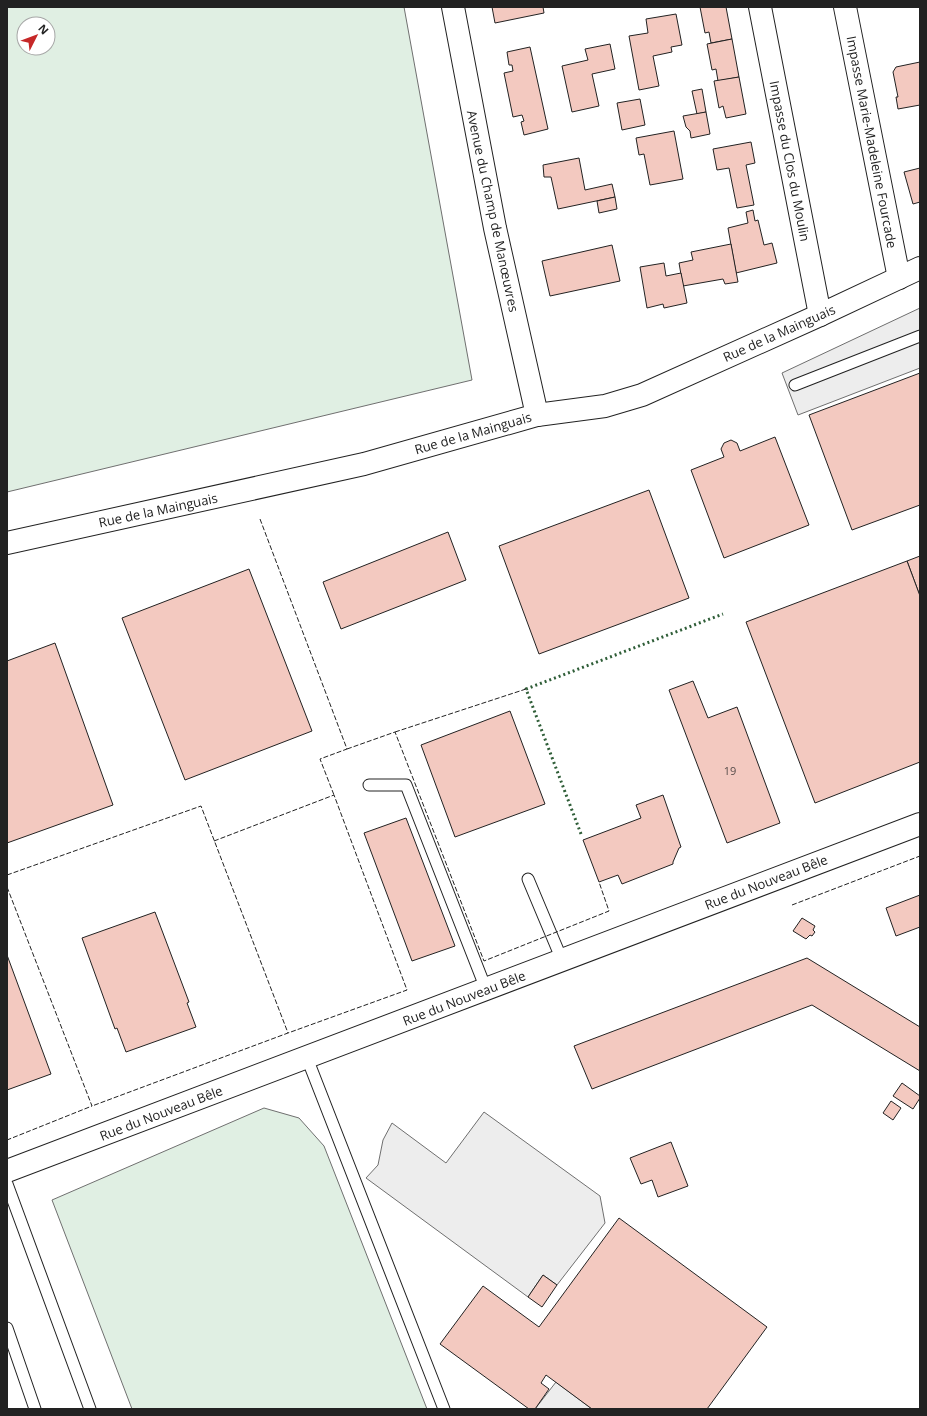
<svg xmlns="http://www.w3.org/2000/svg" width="927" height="1416" viewBox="0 0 927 1416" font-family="'Open Sans',sans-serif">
<rect width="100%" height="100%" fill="#fff"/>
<g fill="#e0efe3" stroke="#6f6f6f" fill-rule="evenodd">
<path d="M7,7h397l68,373 -465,112zM24,24h24v24h-24z"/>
<path d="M264,1108l35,10 25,28 103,263h-295l-80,-209z"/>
</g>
<g fill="#ededed" stroke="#6f6f6f">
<path d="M920,308v60l-122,47 -16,-42z"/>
<path d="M484,1112l116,84 5,27 -48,62 -14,-10 -15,22 -162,-119 12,-13 5,-25 9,-17 54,40z"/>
<path d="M556,1382l36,27h-57z"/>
</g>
<g fill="#f3c9c0" stroke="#222">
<path d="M492,7h51l1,6 -49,10z"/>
<path d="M700,7h26l6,32 -21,4 -2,-11 -4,1z"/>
<path d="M676,14l6,31 -11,2 1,5 -19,4 6,30 -20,4 -10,-54 19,-3 -2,-14z"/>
<path d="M732,39l7,38 -21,4 -2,-12 -4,1 -5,-26z"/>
<path d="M610,44l5,25 -23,5 7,32 -27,6 -10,-46 26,-6 -3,-11z"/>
<path d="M530,47l18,82 -24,6 -3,-13 3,-1 -2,-6 -9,2 -9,-44 9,-2 -1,-6h-3l-2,-13z"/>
<path d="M920,62v43l-22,4 -2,-12h2l-5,-25 3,-5z"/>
<path d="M739,77l7,37 -20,4 -3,-12 -4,2 -5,-27z"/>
<path d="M702,89l4,23 -9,2 -5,-23z"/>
<path d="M640,99l5,26 -23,5 -5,-27z"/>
<path d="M706,112l4,22 -19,4 -1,-7 -4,-4 -3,-11z"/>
<path d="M674,131l9,48 -33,6 -6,-31 -5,1 -3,-17z"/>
<path d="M751,142l4,21 -9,2 8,40 -17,3 -8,-40 -12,2 -4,-21z"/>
<path d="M579,158l6,32 27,-6 3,13 -57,12 -7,-32h-7l-1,-12z"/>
<path d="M920,168v34l-7,2 -9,-32z"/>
<path d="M615,197l2,12 -18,4 -2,-12z"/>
<path d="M753,210l2,11 3,-1 6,25 8,-2 5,20 -41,10 -8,-45 20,-5 -2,-11z"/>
<path d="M731,244l7,38 -13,2 -2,-5 -40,7 -4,-23 14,-3 -2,-8z"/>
<path d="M612,245l8,36 -70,15 -8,-35z"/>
<path d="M664,263l2,13 15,-3 6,30 -23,5 -1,-4 -16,4 -7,-41z"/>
<path d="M920,373v132l-68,25 -43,-115z"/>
<path d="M775,437l34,88 -85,33 -33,-88 33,-13 -3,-8 3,-6 7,-3 6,3 3,8z"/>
<path d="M649,490l40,108 -150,56 -40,-108z"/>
<path d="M448,532l18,48 -125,49 -18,-47z"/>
<path d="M920,556v40l-13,-35z"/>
<path d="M907,561l13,35v166l-105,41 -69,-181z"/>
<path d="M249,569l63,162 -127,49 -63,-162z"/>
<path d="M55,643l58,162 -106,38v-182z"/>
<path d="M693,681l15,37 29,-11 43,116 -53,20 -58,-153z"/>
<path d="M510,711l35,93 -90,33 -34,-92z"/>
<path d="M663,795l18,52 -2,1 -6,14v2l-51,20 -4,-9 -19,7 -16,-42 58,-22 -5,-13z"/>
<path d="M406,818l49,128 -43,15 -48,-128z"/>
<path d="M920,895v32l-24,9 -10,-28z"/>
<path d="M155,912l34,90 -2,1 9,24 -70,25 -9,-24 -2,1 -33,-91z"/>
<path d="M802,918l13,8 -2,4 2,2 -3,4 -2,-1 -4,4 -13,-8z"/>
<path d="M7,955l44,119 -44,16z"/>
<path d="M807,958l113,69v44l-108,-66 -220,84 -18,-43z"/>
<path d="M902,1083l18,13v2l-7,11 -20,-13z"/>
<path d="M891,1101l10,7 -8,12 -10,-7z"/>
<path d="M671,1142l17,44 -30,11 -6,-17 -11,4 -11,-26z"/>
<path d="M619,1218l148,109 -60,82h-115l-46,-34 -5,8 8,6 -14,20h-6l-89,-65 43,-58 56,41z"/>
<path d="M543,1275l14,10 -15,22 -14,-10z"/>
</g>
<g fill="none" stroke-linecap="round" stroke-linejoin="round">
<defs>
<g id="lane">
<path d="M795,385l125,-49"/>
<path d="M369,785h37l80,204"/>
<path d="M528,879l34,81"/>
<path d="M307,1058l137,351"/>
<path d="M7,1184l83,225"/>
<path d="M7,1328l28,81"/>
</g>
<g id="street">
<path d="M760,7l60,308"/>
<path d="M845,7l54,271"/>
<path d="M7,1171l913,-347"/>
</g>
<g id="secondary">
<path d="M453,7l42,221 42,187"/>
<path d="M7,543l357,-79 173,-49 68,-9 37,-11 178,-80 100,-47"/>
</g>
</defs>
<use href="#lane" stroke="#222" stroke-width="13"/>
<use href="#street" stroke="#222" stroke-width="24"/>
<use href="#secondary" stroke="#222" stroke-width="24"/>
<use href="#lane" stroke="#fff" stroke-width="11"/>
<use href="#street" stroke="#fff" stroke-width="22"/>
<use href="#secondary" stroke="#fff" stroke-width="22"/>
<path stroke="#2f5e38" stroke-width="3" stroke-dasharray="2 3" stroke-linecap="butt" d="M581,834l-55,-145 197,-75"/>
<g stroke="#222" stroke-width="1" stroke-dasharray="5 2" stroke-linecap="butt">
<path d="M260,519l87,230 -27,10 14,36"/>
<path d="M395,732l131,-43"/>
<path d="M347,749l48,-17 89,229 125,-50 -10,-29"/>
<path d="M214,841l120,-46 73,195 -119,43"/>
<path d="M7,875l194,-69 87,227 -196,73"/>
<path d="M7,887l85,219 -85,34"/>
<path d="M792,905l128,-49"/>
</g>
</g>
<g text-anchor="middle" stroke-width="3" stroke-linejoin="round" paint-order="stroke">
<g font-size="11" fill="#564c4a">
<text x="730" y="775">19</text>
</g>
<g font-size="13" fill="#222" stroke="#fff">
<text transform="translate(872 142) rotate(79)" y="5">Impasse Marie-Madeleine Fourcade</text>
<text transform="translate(790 161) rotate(79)" y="5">Impasse du Clos du Moulin</text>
<text transform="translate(493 211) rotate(78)" y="5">Avenue du Champ de Manœuvres</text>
<text transform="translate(779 333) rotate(-24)" y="5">Rue de la Mainguais</text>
<text transform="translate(473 433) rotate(-16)" y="5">Rue de la Mainguais</text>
<text transform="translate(158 510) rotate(-12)" y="5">Rue de la Mainguais</text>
<text transform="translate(766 882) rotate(-21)" y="5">Rue du Nouveau Bêle</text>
<text transform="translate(464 998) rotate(-21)" y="5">Rue du Nouveau Bêle</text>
<text transform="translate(161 1113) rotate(-21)" y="5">Rue du Nouveau Bêle</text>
</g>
</g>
<rect width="927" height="1416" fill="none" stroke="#222222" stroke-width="16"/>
<g transform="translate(36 36) rotate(48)"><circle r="19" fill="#ffffff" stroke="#a7a7a7"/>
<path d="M0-3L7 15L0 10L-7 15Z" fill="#c62828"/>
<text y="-6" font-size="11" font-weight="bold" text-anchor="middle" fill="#222222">N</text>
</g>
</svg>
